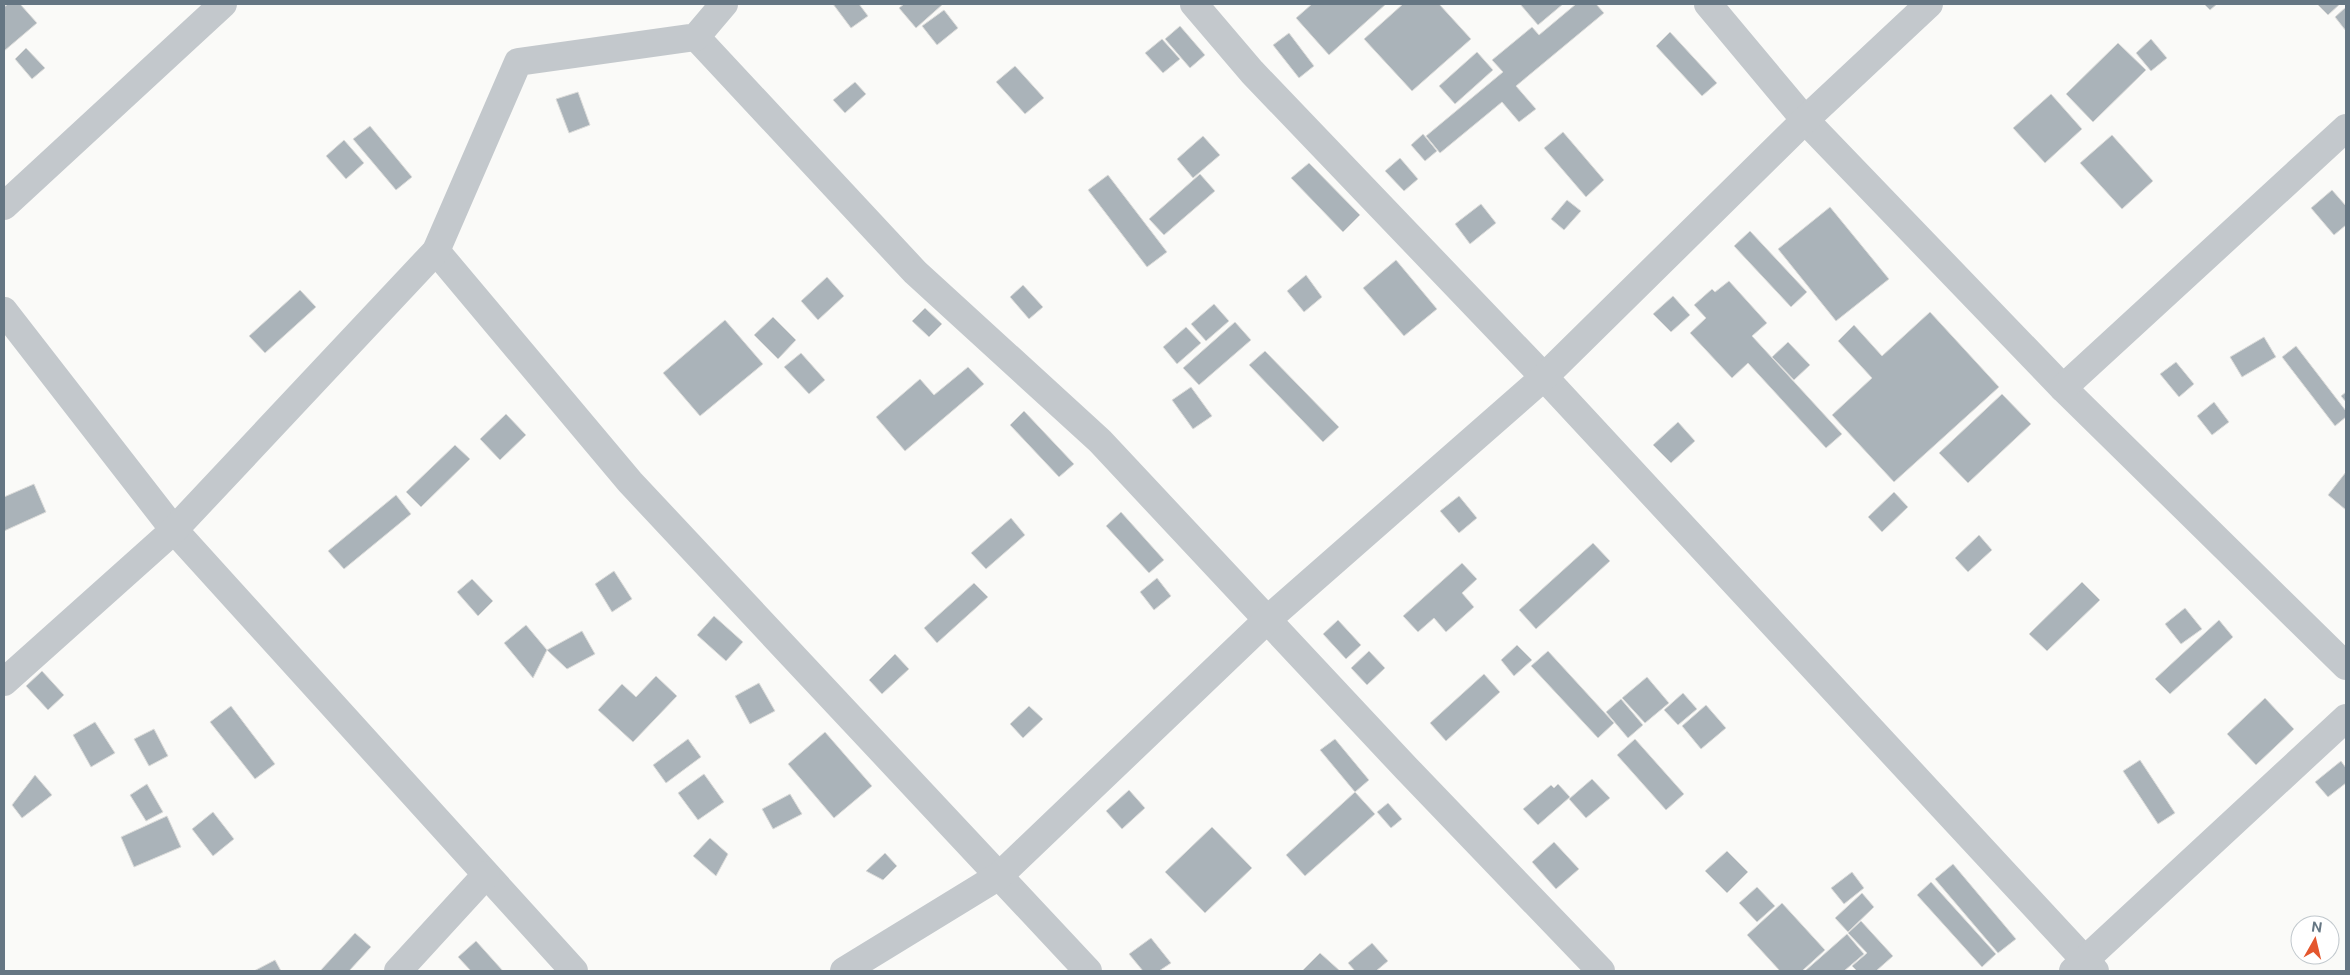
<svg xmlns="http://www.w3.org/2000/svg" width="2350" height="975" viewBox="0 0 2350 975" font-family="'Public Sans',sans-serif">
<rect width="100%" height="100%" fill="#fafaf8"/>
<g fill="#aab3b9" stroke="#dcdcda">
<path d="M8,4h12l17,19 -33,28v-44z"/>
<path d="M833,4h26l9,12 -17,12z"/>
<path d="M904,4h39l-27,24 -17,-20z"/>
<path d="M1312,4h74l-57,51 -33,-37z"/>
<path d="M1403,4h36l32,35 -59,52 -48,-52z"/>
<path d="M1520,4h43l-25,21z"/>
<path d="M1576,4h20l8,9 -88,73 20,23 -17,13 -17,-20 -62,51 -14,-17 77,-64 -11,-12 40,-33 7,8z"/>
<path d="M2204,4h13l-7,6z"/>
<path d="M2317,4h23l-12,11z"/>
<path d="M2346,7v24l-11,-14z"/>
<path d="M944,10l14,18 -21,17 -15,-19z"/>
<path d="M1180,26l25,29 -15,13 -25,-29z"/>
<path d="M1670,32l47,51 -15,13 -46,-50z"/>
<path d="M1289,33l25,33 -15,12 -26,-33z"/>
<path d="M1162,39l18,20 -17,14 -18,-20z"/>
<path d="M2151,39l16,19 -16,13 -15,-18z"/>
<path d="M2118,43l28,27 -53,52 -27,-28z"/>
<path d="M26,48l19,20 -13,11 -17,-20z"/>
<path d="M1477,52l16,18 -38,34 -16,-18z"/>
<path d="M1015,66l29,32 -19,16 -29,-32z"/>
<path d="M855,82l11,12 -21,19 -12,-13z"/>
<path d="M578,92l12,33 -21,8 -13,-34z"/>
<path d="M2051,94l31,35 -37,34 -32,-35z"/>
<path d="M370,126l42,51 -16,13 -43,-51z"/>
<path d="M1563,132l41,48 -18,17 -42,-49z"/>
<path d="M1423,134l14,17 -12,10 -14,-16z"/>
<path d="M2112,135l41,46 -31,28 -42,-46z"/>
<path d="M1203,136l17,19 -27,23 -16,-19z"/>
<path d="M344,140l20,23 -18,16 -20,-23z"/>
<path d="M1400,158l18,21 -14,12 -19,-20z"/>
<path d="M1309,163l51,52 -17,17 -52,-54z"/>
<path d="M1200,174l15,17 -51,44 -15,-16z"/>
<path d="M1108,175l59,77 -20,15 -59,-77z"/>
<path d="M2332,190l14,16v19l-12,10 -23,-27z"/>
<path d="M1567,200l14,11 -17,19 -13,-11z"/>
<path d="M1481,204l15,19 -26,21 -15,-20z"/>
<path d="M1830,207l59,72 -53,42 -58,-72z"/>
<path d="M1750,231l57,61 -16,15 -57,-61z"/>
<path d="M1396,260l41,49 -33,27 -41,-48z"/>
<path d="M1306,275l16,22 -18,15 -17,-21z"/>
<path d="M827,277l17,19 -26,24 -17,-19z"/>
<path d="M1729,281l38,42 -15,13 90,98 -16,14 -78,-85 -16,15 -42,-45 16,-15 -12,-13 18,-16 3,3z"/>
<path d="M1023,285l20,22 -14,12 -19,-22z"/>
<path d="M300,290l16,17 -51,46 -16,-17z"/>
<path d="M1673,296l17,19 -19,17 -18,-18z"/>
<path d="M1214,304l15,17 -23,20 -15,-17z"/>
<path d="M925,308l17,16 -13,13 -17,-16z"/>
<path d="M1930,312l69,75 -105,95 -62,-67 40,-37 -34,-37 16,-16 28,31z"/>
<path d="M773,317l23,23 -18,19 -24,-24z"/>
<path d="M725,320l38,44 -63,52 -37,-43z"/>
<path d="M1235,322l16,18 -52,45 -16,-17z"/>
<path d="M1186,327l15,16 -24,21 -14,-17z"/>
<path d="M2264,337l12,20 -34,20 -12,-20z"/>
<path d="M1788,342l22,23 -16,15 -22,-23z"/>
<path d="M2296,346l50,65v6l-11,9 -53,-69z"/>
<path d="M1265,351l74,76 -16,15 -74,-77z"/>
<path d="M801,353l24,27 -16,14 -25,-27z"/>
<path d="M2176,362l18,22 -15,13 -19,-23z"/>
<path d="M968,367l16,17 -79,67 -29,-34 44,-38 14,16z"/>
<path d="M1191,387l21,29 -19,13 -21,-29z"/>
<path d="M2346,392v10l-5,-6z"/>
<path d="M2002,394l29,30 -63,59 -29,-30z"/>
<path d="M2214,402l15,20 -17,13 -15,-19z"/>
<path d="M1024,411l50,53 -15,13 -49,-52z"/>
<path d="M506,414l20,21 -26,25 -20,-21z"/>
<path d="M1678,422l17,19 -24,22 -18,-18z"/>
<path d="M455,445l15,14 -49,48 -15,-15z"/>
<path d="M2346,472v38l-18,-15z"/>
<path d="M34,484l12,28 -42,19v-34z"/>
<path d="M1894,492l14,15 -26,25 -14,-15z"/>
<path d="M396,495l15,19 -67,55 -16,-18z"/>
<path d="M1459,496l18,22 -18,15 -19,-22z"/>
<path d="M1121,512l43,48 -15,13 -43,-47z"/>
<path d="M1011,518l14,17 -39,34 -15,-16z"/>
<path d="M1979,535l13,15 -24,22 -13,-14z"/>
<path d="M1593,543l17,18 -74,68 -17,-19z"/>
<path d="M1462,563l15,16 -15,14 12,14 -28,25 -12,-14 -16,14 -15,-16z"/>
<path d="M614,571l18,28 -20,13 -17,-28z"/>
<path d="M1157,578l14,18 -17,14 -14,-18z"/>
<path d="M472,579l21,22 -15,15 -21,-24z"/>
<path d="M2082,582l18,18 -53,51 -18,-17z"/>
<path d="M974,583l14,14 -51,46 -13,-15z"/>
<path d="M2185,608l17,21 -21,15 -16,-20z"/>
<path d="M714,616l29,26 -17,19 -29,-26z"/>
<path d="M1338,620l23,25 -15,14 -23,-25z"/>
<path d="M2219,620l14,17 -63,57 -15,-15z"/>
<path d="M526,625l21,25 -14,28 -29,-35z"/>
<path d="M582,631l13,23 -28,15 -20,-19z"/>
<path d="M1517,645l15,15 -18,16 -13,-16z"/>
<path d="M1369,651l16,17 -18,17 -16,-17z"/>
<path d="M1548,651l66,72 -16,15 -67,-72z"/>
<path d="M895,654l14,15 -27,25 -13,-14z"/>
<path d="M42,671l22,24 -16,15 -22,-24z"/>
<path d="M1484,674l16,18 -54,49 -16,-18z"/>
<path d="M656,676l21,20 -44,46 -35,-32 24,-26 14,13z"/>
<path d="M1647,677l22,26 -24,20 -23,-25z"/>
<path d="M759,683l16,28 -25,13 -15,-28z"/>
<path d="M1683,693l14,16 -19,16 -14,-15z"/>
<path d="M2265,698l29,31 -38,36 -29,-31z"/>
<path d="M1621,699l22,26 -15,13 -22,-26z"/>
<path d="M1706,705l20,23 -25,21 -19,-23z"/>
<path d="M231,706l44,58 -20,15 -45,-57z"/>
<path d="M1029,706l14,13 -20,19 -13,-14z"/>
<path d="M95,722l20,31 -24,14 -18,-32z"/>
<path d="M154,729l14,27 -19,10 -15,-27z"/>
<path d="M825,732l47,54 -38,32 -46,-54z"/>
<path d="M688,739l13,18 -35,26 -13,-18z"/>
<path d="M1335,739l34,41 -14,12 -35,-42z"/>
<path d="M1635,739l49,55 -18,16 -49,-55z"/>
<path d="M2140,760l35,53 -17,11 -35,-53z"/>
<path d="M2341,761l5,7v15l-18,14 -13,-15z"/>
<path d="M704,774l20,28 -26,18 -20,-27z"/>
<path d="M35,775l17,20 -30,23 -10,-13z"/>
<path d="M1592,779l18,19 -24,20 -17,-19z"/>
<path d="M147,784l16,28 -17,9 -16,-26z"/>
<path d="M1558,784l12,13 -32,28 -15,-16 28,-24 3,3z"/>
<path d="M1129,790l16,18 -23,21 -16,-18z"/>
<path d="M1355,792l20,22 -70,62 -19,-21z"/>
<path d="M790,794l12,20 -29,15 -11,-20z"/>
<path d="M1388,803l14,16 -11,9 -14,-16z"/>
<path d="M213,812l21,27 -21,17 -21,-27z"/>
<path d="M167,816l14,31 -47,20 -13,-30z"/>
<path d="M1212,827l40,41 -47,45 -40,-41z"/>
<path d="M710,838l18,16 -12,22 -23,-20z"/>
<path d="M1554,842l25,27 -23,20 -24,-27z"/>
<path d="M1727,851l21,21 -21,21 -22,-22z"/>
<path d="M885,853l12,13 -14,14 -17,-9z"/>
<path d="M1953,864l63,75 -18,14 -63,-74z"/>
<path d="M1852,872l12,16 -20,16 -13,-16z"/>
<path d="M1931,882l65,72 -14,13 -65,-72z"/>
<path d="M1757,887l18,19 -18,16 -18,-19z"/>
<path d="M1862,893l12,14 -26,25 -13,-14z"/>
<path d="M1782,903l43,47 -23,21h-22l-33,-36z"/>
<path d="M1861,921l32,35 -17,15h-19l-5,-5 15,-13 -19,-20z"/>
<path d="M355,933l16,14 -22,24h-29z"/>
<path d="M1847,934l17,20 -20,17h-39z"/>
<path d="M1151,938l20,25 -12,8h-16l-14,-17z"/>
<path d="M476,941l27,30h-32l-13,-14z"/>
<path d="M1372,943l16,18 -12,10h-21l-7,-8z"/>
<path d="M1320,953l20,18h-38z"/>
<path d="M275,960l6,11h-27z"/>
</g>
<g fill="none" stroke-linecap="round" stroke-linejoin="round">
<g stroke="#c3c8cc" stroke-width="28">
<path d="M1194,4l58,68 292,305 551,594"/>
<path d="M1708,4l97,116 258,268 283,278"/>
<path d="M696,37l219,235 185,169 306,327 195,203"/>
<path d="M4,206l219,-202"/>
<path d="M436,251l194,231 458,489"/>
<path d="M4,311l170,219 400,441"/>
<path d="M2063,388l283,-260"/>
<path d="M4,682l170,-152 262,-279 82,-189 178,-25 28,-33"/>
<path d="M398,971l88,-96"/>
<path d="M844,971l155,-95 268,-256 277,-243 261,-257 124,-116"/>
<path d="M2073,971l273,-253"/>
</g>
</g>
<rect width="2350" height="975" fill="none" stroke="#657683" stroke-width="10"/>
<g transform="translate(2315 940) rotate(8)"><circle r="24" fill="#ffffff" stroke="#c1c8cd"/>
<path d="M0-4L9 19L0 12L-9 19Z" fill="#e4572e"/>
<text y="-8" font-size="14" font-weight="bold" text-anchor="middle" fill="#657683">N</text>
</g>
</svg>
